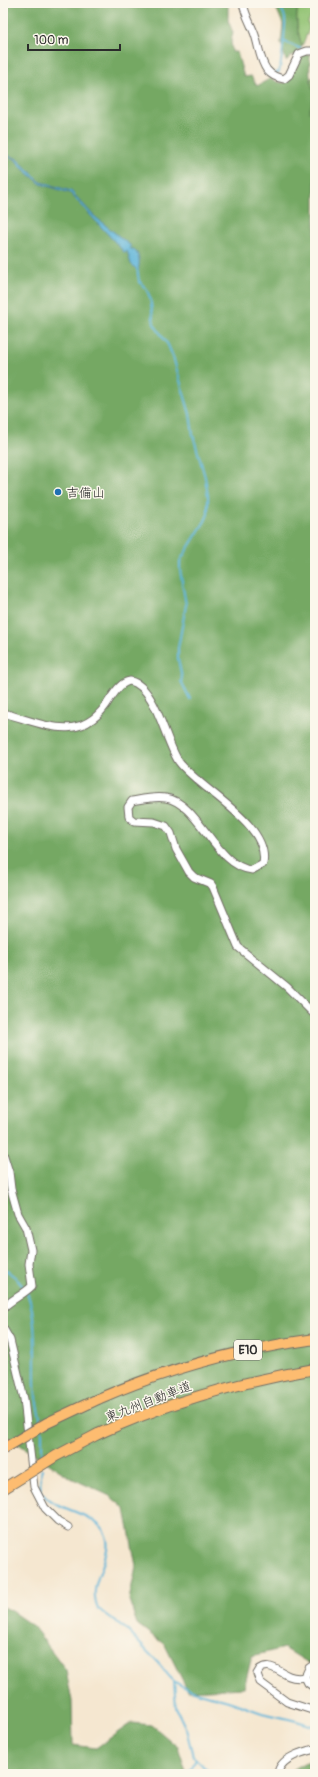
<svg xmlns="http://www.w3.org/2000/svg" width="318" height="1777" viewBox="0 0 318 1777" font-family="Pangolin,'Klee One',sans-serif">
<rect width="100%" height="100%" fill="#fbf7ec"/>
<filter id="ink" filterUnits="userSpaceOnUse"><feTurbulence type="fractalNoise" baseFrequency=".025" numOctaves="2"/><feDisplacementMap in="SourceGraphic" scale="8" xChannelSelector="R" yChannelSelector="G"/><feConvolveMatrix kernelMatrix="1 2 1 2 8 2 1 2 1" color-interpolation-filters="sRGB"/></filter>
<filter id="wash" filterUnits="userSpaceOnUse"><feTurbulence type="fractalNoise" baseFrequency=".012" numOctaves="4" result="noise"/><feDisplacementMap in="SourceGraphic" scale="16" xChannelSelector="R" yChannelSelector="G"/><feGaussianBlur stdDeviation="0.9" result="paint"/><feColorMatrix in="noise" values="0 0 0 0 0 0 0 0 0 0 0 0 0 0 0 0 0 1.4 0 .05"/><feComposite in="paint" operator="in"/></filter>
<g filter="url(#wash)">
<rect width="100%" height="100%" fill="#f5e7d0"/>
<g fill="#91c272" stroke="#5e764e">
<path d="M299,3h16v12l-3,-1 -4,8 1,7 -7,17c-4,-13 -8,-29 -3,-43z"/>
<path d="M311,78h4v34h-6l3,-23z"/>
</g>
<g fill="#74a864" stroke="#506a48">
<path d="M3,3h225v17l5,13 -2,7 1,12h5l7,25 7,-1 6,10 14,-8c6,5 11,6 18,3l10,-23 7,-4 4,1c0,12 -2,28 5,38l-6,19h6v1555l-31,-19 -32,8 -8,32 -56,3 -23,-46 -28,-21 -8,-24 7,-34 -11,-57 -15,-13 -39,-18 -68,-44v-1284l5,-19 -5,-11z"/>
<path d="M274,3h25c-5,14 -1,30 3,43l-6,9h-4l-6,6 -5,-18 2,-19z"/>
<path d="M3,1607l5,2 25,17 33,44 6,31 1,44 23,3 35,-25 21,2 26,22 9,27h-184z"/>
<path d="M315,1758v16h-26l4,-5z"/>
</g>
<path fill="#5cb4d9" stroke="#447082" d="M3,154l13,4 25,24 30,9 22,24 38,31 -1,2 1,1h3c6,7 6,13 4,22l-7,-7 -4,-13 -2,2 -55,-60 -29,-9 -19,-16 -7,-9 -12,-3z"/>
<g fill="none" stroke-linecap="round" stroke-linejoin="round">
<g stroke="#5cb4d9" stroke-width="2">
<path d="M283,41l18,8"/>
<path d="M275,73l4,-1c2,-5 7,-49 6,-54 -1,-6 -5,-10 -6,-15"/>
<path d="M137,268l2,13 8,9 3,8 4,26 14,21 5,12 17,57 3,21 12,42 3,19v18l-3,7 -25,40v9l6,35 -8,43v11l4,19 -1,3 9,18"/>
<path d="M3,1268l12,9 10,12"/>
<path d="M27,1293c11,26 7,65 8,93 0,13 4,25 6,37"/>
<path d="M42,1430v31"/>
<path d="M42,1469c-1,7 -3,15 -1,21 6,19 49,20 62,40 16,24 -17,50 -6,76 3,8 22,16 30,24 10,11 21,22 31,33 5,5 10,13 16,18 15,11 34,14 51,19 13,4 25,9 37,13 18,4 36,7 53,14"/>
<path d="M174,1681l2,27 10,21 7,27 18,18"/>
<path d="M189,1774l7,-15"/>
</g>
</g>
</g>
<g filter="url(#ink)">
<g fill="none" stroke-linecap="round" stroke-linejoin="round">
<defs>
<g id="minor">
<path d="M243,3c2,12 8,21 12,32 4,12 5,26 12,35 5,6 10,8 17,9l5,-4 10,-21 8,-3h8"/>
<path d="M3,713c42,11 79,33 107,-14 5,-7 11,-17 20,-18 26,5 35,61 49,81 21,28 92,62 84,102l-11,6c-36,-3 -53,-67 -86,-72 -11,-2 -23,1 -34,3l-4,6 1,10 5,4 20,1 12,4 5,7 5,16 13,23 5,5 17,7 2,3 25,60 49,40 28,28"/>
<path d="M3,1153l6,19 2,17 7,25 8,14 5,22 -2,14 3,22c-9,9 -20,13 -29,22"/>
<path d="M3,1328l7,12 14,59 10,88 11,21 13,13 10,6"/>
<path d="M315,1664l-6,4 -4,9 3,6 7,5"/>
<path d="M305,1677c-5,1 -11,1 -16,-1 -10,-4 -19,-14 -29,-7l-3,5 3,8 27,20 28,9"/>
<path d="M278,1774c1,-16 24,-22 37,-25"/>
</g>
<g id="highway">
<path d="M98,1399c69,-30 142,-50 217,-60"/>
<path d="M98,1434c71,-32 140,-52 217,-65"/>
</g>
</defs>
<use href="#minor" stroke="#726d65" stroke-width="9"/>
<use href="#highway" stroke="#726d65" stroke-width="12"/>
<use href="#minor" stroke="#fff" stroke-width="7"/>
<use href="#highway" stroke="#fdbc6f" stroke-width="10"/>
<defs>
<g id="highway-bridge">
<path d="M3,1449l44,-26 51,-24"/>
<path d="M3,1489l53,-33 42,-22"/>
</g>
</defs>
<use href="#highway-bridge" stroke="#726d65" stroke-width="12" stroke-linecap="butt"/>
<use href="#highway-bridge" stroke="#fdbc6f" stroke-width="10"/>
</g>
</g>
<circle fill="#1f6fb2" stroke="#fbf7ec" stroke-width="1.5" cx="58" cy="492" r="4"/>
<g text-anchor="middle" stroke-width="3" stroke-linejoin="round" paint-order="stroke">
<rect fill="#fbf7ec" stroke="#696865" stroke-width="1" x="234" y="1340" width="28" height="20" rx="3"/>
<g font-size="12" font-weight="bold" fill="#2b2b2b">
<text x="248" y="1354">E10</text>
</g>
<g font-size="13" fill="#2b2b2b" stroke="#fbf7ec" text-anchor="start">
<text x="66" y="497">吉備山</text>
</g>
<g font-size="13" fill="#2b2b2b" stroke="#fbf7ec">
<text transform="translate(148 1401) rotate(-21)" y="5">東九州自動車道</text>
</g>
</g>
<rect width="318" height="1777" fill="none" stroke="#fbf7ec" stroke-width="16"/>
<path d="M28 44v6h92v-6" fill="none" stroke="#2b2b2b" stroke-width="2"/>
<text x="34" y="44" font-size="12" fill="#2b2b2b" stroke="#fbf7ec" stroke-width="3" paint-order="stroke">100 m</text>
</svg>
